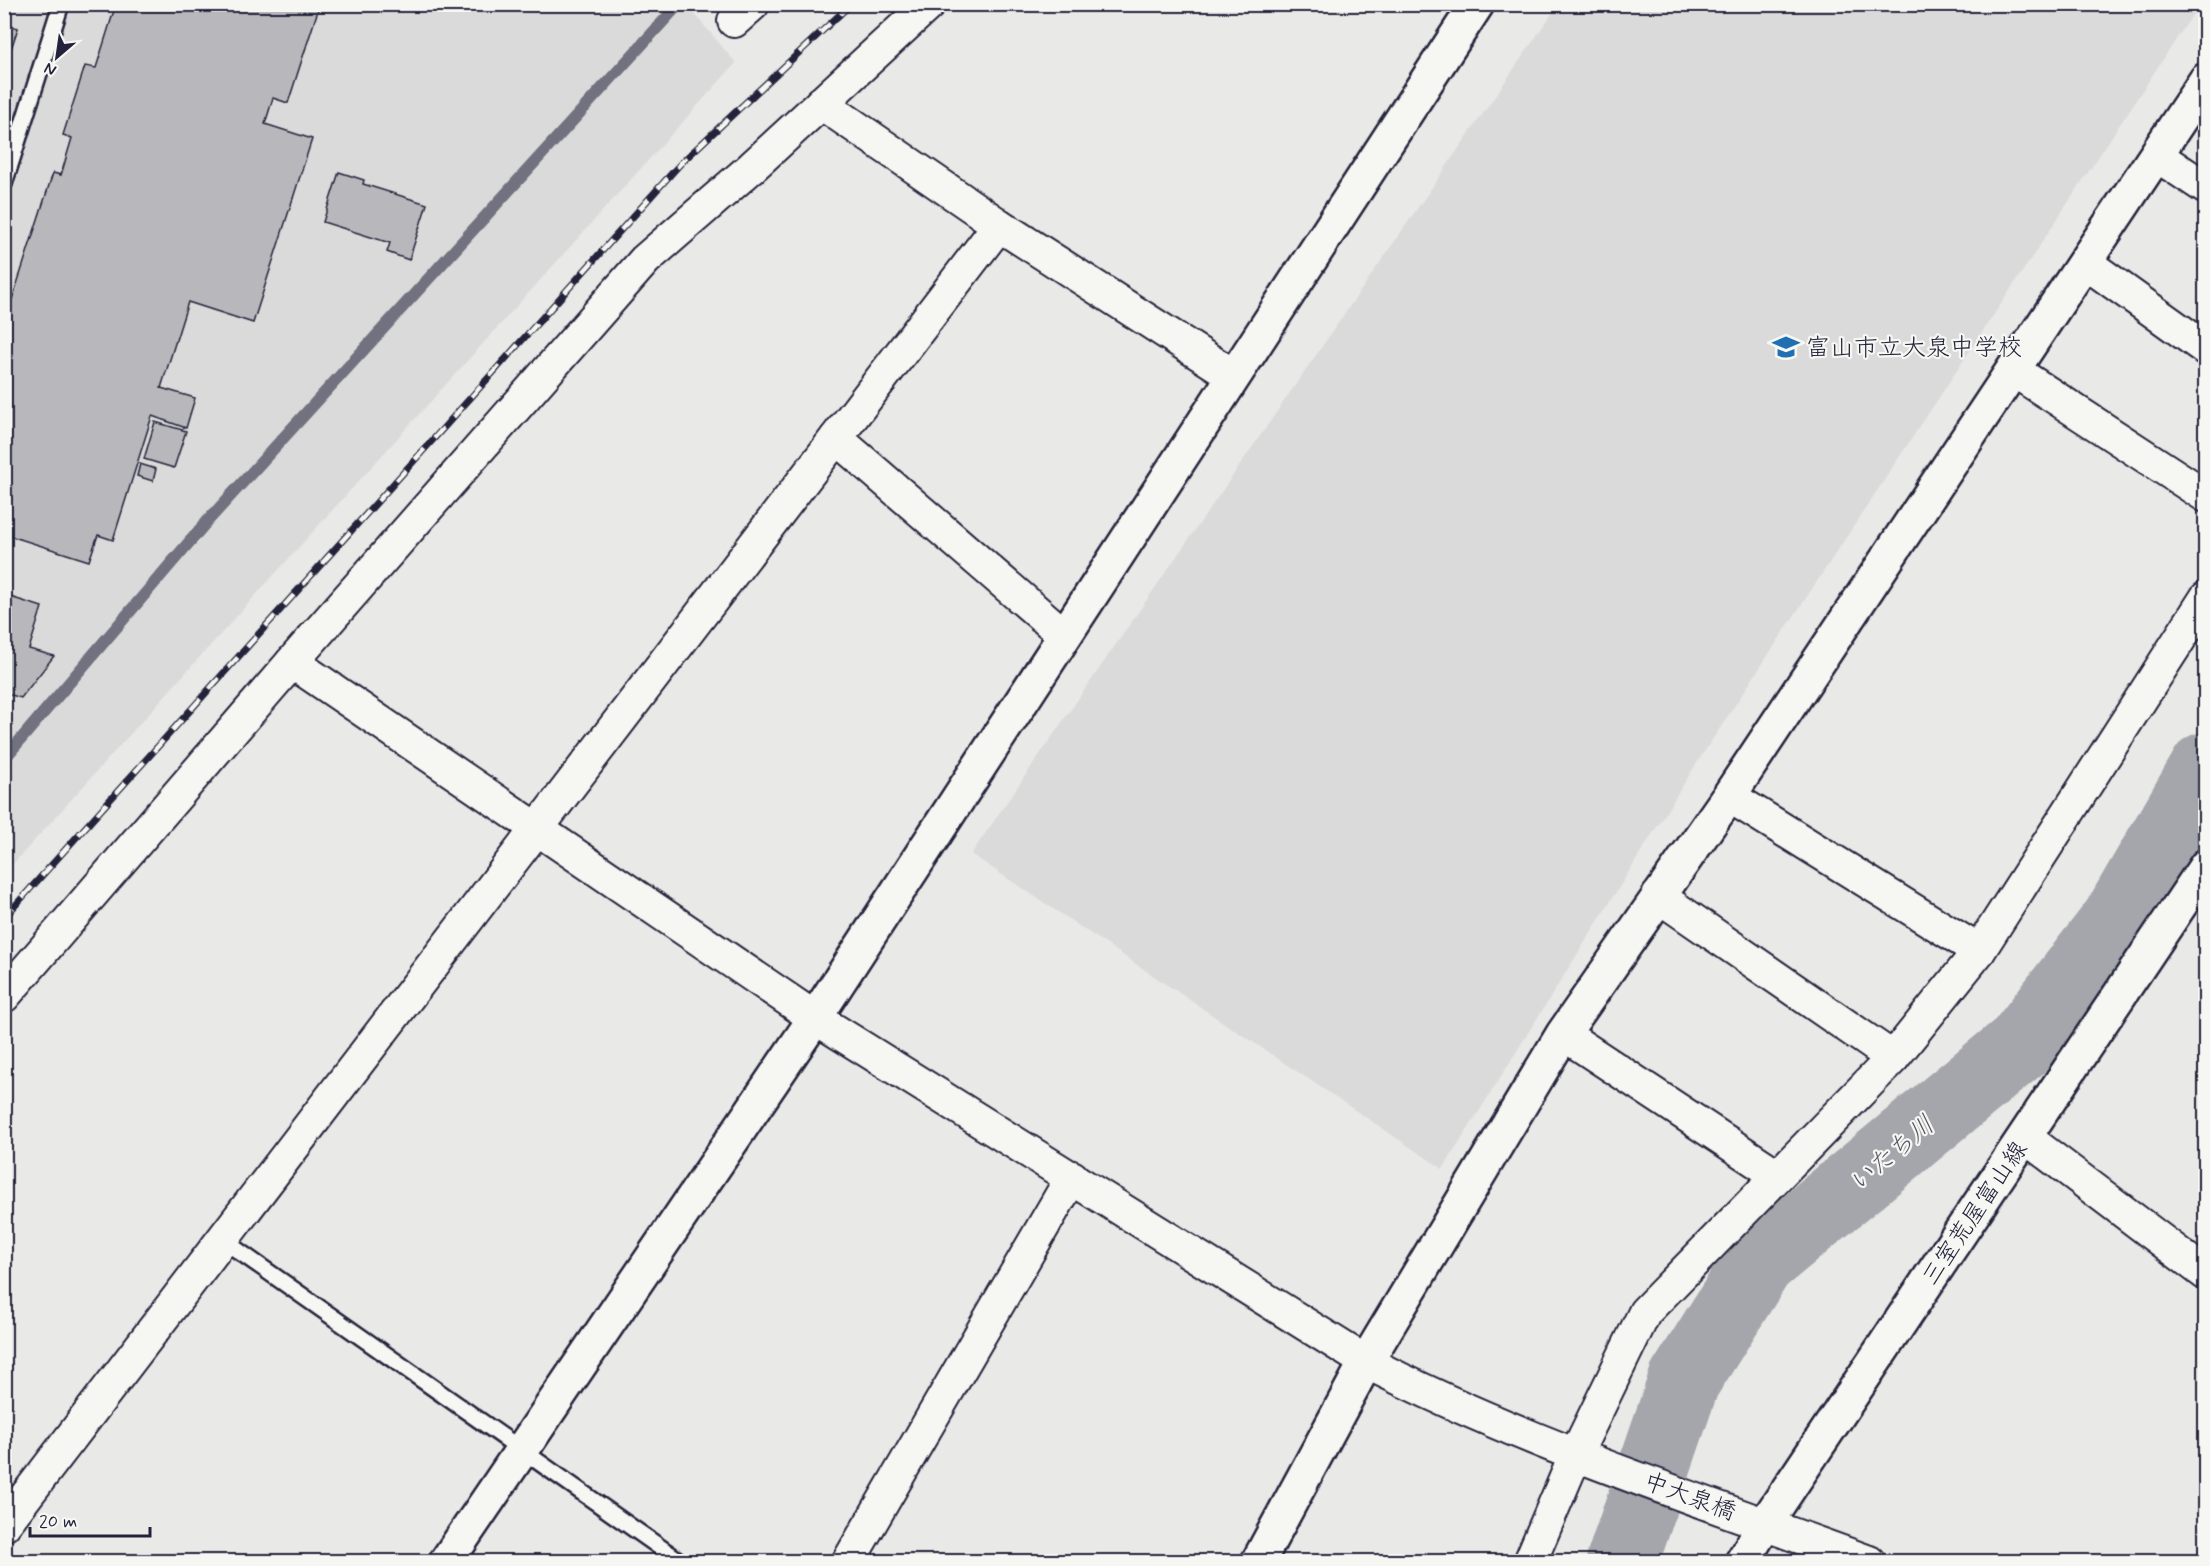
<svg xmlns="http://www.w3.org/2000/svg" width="2210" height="1566" viewBox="0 0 2210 1566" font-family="Mynerve,'Klee One',sans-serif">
<rect width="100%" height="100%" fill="#e9e9e7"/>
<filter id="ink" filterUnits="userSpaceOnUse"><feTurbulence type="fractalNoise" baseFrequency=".0167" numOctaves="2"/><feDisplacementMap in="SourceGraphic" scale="12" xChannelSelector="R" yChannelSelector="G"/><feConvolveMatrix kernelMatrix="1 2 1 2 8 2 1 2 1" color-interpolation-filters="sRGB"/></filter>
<g filter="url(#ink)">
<g fill="#dadada">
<path d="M5,5h682l49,58 -731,810z"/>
<path d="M1558,5h641l-501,756 -255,408 -472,-315z"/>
</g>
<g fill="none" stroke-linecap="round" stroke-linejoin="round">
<path stroke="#71717f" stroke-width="12" d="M4,759l199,-233 476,-522"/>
<path stroke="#a5a5ac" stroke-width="72" d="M1622,1562l62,-181 75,-119 262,-217 96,-124 89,-153"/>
</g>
<g fill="#b8b8bc" stroke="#22223b" stroke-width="1.5">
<path d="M116,4h204l-32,99 -15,-5 -8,26 47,15 -59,184 -65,-21 -27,86 34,10 -9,30 -34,-12 -39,124 -15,-5 -9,26 -85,-27v-210l49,-151 8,2 11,-37 -9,-3 22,-69 11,2z"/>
<path d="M4,24l14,4 -14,42z"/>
<path d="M339,172l25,8 -1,4 64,20 -18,56 -22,-8 3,-9 -67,-21z"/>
<path d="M155,422l31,9 -12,37 -30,-9z"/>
<path d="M140,464l16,5 -3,12 -16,-5z"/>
<path d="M4,595l38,12 -13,42 25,7 -33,42 -13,-4 -4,10z"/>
</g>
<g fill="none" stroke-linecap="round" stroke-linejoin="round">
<defs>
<g id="lane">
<path d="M4,184l57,-180"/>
<path d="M223,1240l458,322"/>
</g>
<g id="street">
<path d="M734,21l19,-17"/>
<path d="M821,103l178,122 235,151"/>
<path d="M2156,155l50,33"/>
<path d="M2086,263l120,86"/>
<path d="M2013,370l193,126"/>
<path d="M836,438l228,197"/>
<path d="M292,662l523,356 551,344c160,82 334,138 503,200"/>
<path d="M1729,796l250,155"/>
<path d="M1658,896l235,162"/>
<path d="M4,996l288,-334 353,-402 106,-92 178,-164"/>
<path d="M1563,1034l214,141"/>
<path d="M2025,1137l181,137"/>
<path d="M4,1525l995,-1300"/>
<path d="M848,1562l224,-385"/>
<path d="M1530,1562l46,-108 69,-142 248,-254 86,-107 227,-353"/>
</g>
<g id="secondary">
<path d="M446,1562l369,-544 662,-1014"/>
<path d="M1258,1562l108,-200 197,-328 166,-238 477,-716"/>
<path d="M1742,1562l23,-38 441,-658"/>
</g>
</defs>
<use href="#lane" stroke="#22223b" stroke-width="20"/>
<use href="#street" stroke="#22223b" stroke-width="36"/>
<use href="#secondary" stroke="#22223b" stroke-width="38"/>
<use href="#lane" stroke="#f6f6f2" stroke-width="15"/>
<use href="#street" stroke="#f6f6f2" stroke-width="32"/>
<use href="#secondary" stroke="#f6f6f2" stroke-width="33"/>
<defs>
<path id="rail" d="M4,918l677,-755 170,-159"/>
</defs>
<use href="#rail" stroke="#22223b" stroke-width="7"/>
<use href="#rail" stroke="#f6f6f2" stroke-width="4.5" stroke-dasharray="14" stroke-linecap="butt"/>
</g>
</g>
<defs>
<symbol id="school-bare" viewBox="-9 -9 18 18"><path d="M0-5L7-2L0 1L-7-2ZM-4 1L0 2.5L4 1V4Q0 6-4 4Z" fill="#1f6fb2" stroke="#f6f6f2" stroke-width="2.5" paint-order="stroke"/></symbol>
</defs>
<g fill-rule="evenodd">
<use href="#school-bare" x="1767" y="328" width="38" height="38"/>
</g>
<g text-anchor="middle" stroke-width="4.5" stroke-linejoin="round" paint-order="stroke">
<g font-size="24" fill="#22223b" stroke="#f6f6f2" text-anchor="start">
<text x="1806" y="355">富山市立大泉中学校</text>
</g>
<g font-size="24" fill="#22223b" stroke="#f6f6f2">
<text transform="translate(1974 1213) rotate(-56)" y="8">三室荒屋富山線</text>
<text transform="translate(1690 1496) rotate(20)" y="8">中大泉橋</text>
</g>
<g font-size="26" font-style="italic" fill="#565668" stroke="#f6f6f2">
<text transform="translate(1891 1153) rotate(-40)" y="9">いたち川</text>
</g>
</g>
<rect width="2210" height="1566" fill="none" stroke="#f6f6f2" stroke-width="24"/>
<rect x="12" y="12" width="2186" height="1542" fill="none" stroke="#22223b" stroke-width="2" filter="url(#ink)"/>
<g transform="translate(57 57) rotate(209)" stroke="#f6f6f2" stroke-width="4.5" paint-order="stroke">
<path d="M0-4.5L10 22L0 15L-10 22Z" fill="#22223b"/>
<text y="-9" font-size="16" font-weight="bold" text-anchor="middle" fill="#22223b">N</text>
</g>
<path d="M30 1527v9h120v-9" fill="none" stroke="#22223b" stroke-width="3"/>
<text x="39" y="1527" font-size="18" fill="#22223b" stroke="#f6f6f2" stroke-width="4.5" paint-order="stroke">20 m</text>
</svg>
